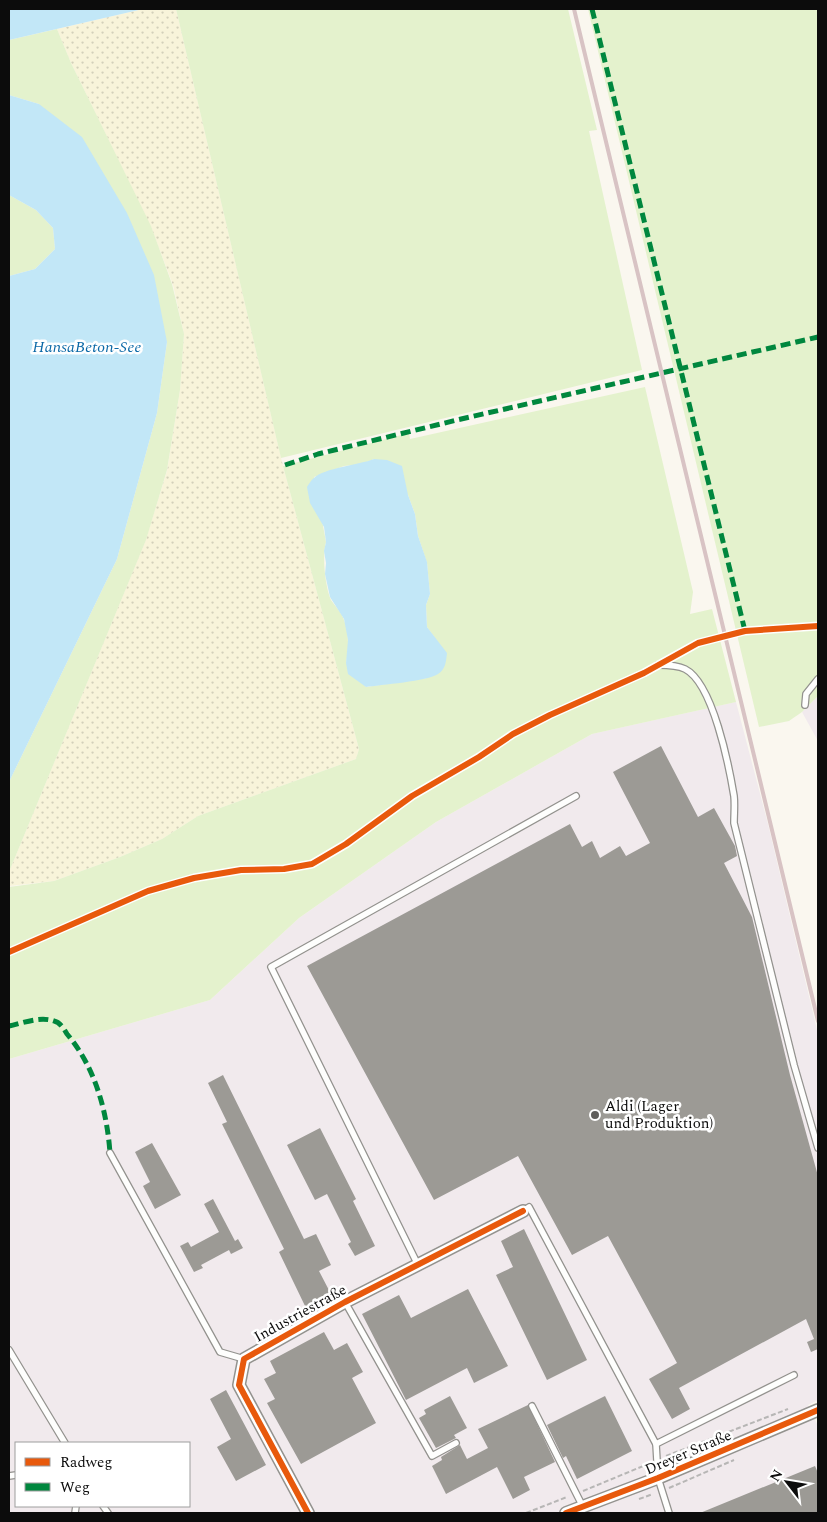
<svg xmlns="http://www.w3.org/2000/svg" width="827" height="1522" viewBox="0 0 827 1522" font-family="Spectral,serif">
<defs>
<pattern id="farmland-dots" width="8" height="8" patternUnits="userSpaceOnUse" patternTransform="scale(1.25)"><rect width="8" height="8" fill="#f8f4da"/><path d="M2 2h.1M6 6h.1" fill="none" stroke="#d3d0ba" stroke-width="1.8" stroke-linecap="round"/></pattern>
</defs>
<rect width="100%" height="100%" fill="#faf7ef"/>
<g fill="#f1eaed" fill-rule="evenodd">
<path d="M818,696v45l-16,-29z"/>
<path d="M736,702l32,122 50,210v366l-10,5 10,21v87h-809v-454l201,-59 89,-82 137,-96 156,-88zM16,1443h173v63h-173z"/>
</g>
<path fill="url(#farmland-dots)" d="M143,9h33l107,457 76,283 -3,10 -158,57 -36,23 -42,18 -66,24 -45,5v-14l136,-330 22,-71 13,-81 4,-56 -11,-49 -22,-58 -80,-164 -14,-34z"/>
<g fill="#e4f2cd" fill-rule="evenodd">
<path d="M176,9h392l29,121 -8,1 53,239 -361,88z"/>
<path d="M588,9h230v687l-16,16 -13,9 -30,6z"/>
<path d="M57,29l14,34 80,163 21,58 12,50 -4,56 -13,80 -21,70 -137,332v-90l108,-223 40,-146 10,-71 -128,-238 -30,-9v-55z"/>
<path d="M9,195l27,15 17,18 2,21 -20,20 -26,7z"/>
<path d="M645,387l48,205 -3,22 22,-5 24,93 -144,32 -156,88 -137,96 -89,82 -201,59v-172l45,-6 66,-24 42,-18 36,-23 158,-57 3,-10 -76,-283 126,-33 1,6zM374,459l34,36 7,19 3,22 9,27 3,31 -4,11 1,22 8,11 -8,40 -61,9 -20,-24c3,-15 3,-30 -2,-43 -2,-7 -9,-14 -13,-20 -6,-14 -9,-44 -5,-58l-12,-65 30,-11 19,-2z"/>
</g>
<g fill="#c2e7f7">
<path d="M9,9h134l-134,31z"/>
<path d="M9,95l30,9 43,33 45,76 27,62 13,67 -10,71 -40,146 -108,223v-506l26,-7 20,-20 -2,-21 -17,-18 -27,-15z"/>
<path d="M374,459l13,1 15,6 6,29 7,19 3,22 9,26 3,32 -4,11 1,22 20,26c-1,8 -1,16 -9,21 -10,7 -58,11 -72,13l-18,-13 -2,-11 2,-23 -4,-21 -14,-22 -5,-23 1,-11 -2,-12 2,-9 -2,-15 -14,-24 -3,-16c2,-3 4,-7 7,-9 10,-10 45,-13 60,-19z"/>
</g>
<g fill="#9c9a95">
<path d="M661,746l37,71 16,-9 21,38 2,10 -13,7 28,54 38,158 28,101v173l-7,3 -4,-10 7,-3 -8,-20 -127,69 11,21 -18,10 -23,-40 28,-16 -69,-127 -36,19 -54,-99 -84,44 -127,-234 263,-142 12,23 10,-6 8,17 20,-12 6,10 24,-13 -37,-71z"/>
<path d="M223,1075l81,164 12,-5 15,31 -12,6 13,25 -26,12 -27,-56 5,-3 -62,-125 5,-2 -19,-39z"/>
<path d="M320,1128l36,71 -3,2 22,45 -20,10 -7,-12 3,-2 -24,-48 -12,6 -28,-55z"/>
<path d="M152,1143l29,52 -26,14 -12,-23 7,-4 -15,-30z"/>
<path d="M213,1199l22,42 3,-2 5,9 -12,6 -2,-4 -28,15 2,3 -9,4 -14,-26 8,-4 3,5 28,-15 -15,-28z"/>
<path d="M524,1229l63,131 -40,20 -51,-105 17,-8 -12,-26z"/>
<path d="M468,1289l40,77 -34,17 -7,-15 -61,32 -44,-86 37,-19 12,23z"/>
<path d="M324,1332l10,18 13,-7 16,29 -11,6 24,45 -75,41 -34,-61 8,-4 -11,-20 12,-6 -6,-12z"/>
<path d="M226,1390l40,75 -30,16 -19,-34 14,-8 -21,-40z"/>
<path d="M450,1396l17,32 -13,7 2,3 -20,10 -17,-30 7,-4 -2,-4z"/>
<path d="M605,1396l27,55 -55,28 -11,-23 -3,2 -16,-33z"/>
<path d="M528,1405l27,57 -31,15 6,13 -17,9 -16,-32 -51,27 -14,-28 10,-6 -1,-3 19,-12 7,14 21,-11 -10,-19z"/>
<path d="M815,1466l3,7v40h-118z"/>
</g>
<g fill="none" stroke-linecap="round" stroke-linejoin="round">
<defs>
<g id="service">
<path d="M658,665c9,0 19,0 27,4 28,14 44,97 49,127 1,8 0,18 0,27l60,242 24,83"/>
<path d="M805,705l1,-11 12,-15"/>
<path d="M110,1153l110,199 24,7"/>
<path d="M523,1211l6,-4 127,237 2,34 11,35"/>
<path d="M418,1265l-147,-298 305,-171"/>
<path d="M345,1302l87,154 24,-13"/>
<path d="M9,1350l56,93"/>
<path d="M532,1406l51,101"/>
<path d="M656,1444l138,-69"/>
<path d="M9,1476l7,-1"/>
<path d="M103,1506l5,7"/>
<path d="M75,1513l1,-7"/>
</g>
<g id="minor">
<path d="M308,1513l-69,-128 5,-26 101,-57 178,-91"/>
<path d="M566,1513l92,-35 160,-68"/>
</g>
</defs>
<use href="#service" stroke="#93928e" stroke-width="8"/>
<use href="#minor" stroke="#93928e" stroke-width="14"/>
<g stroke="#b7b6b5" stroke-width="2" stroke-dasharray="5 2.5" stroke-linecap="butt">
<path d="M666,1456l122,-47"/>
<path d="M669,1488l65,-28"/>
<path d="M583,1491l65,-27"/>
<path d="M639,1499l14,-5"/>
<path d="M526,1513l41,-16"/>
</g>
<use href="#service" stroke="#fefefd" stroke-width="5.5"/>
<use href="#minor" stroke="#fefefd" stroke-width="11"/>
<path stroke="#d8c3c4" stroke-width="4" d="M574,9l244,1012"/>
<g stroke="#00873e" stroke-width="5" stroke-dasharray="10 5" stroke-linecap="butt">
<path d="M592,9l153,622"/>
<path d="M285,465l33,-11 139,-34 361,-83"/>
<path d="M9,1026c14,-3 31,-10 45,-5 6,1 10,8 13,13 28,33 40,77 43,119"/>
</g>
<defs>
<g id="cycleway">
<path d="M9,952l139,-61 46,-13 47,-8 43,-1 28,-5 34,-20 66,-48 67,-39 34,-23 37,-19 94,-42 54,-30 47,-12 73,-5"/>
<path d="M308,1513l-69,-128 5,-26 101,-57 178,-91"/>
<path d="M566,1513l92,-35 160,-68"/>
</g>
</defs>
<use href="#cycleway" stroke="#fff" stroke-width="9"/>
<use href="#cycleway" stroke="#e8590c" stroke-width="6"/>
</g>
<circle fill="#5f5e5b" stroke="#fff" stroke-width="2" cx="595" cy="1115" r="5"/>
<g text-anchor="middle" stroke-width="5" stroke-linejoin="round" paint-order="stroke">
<g font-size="15" fill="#0c0c0c" stroke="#fff" text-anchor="start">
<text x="605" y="1111">Aldi (Lager<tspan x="605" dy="17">und Produktion)</tspan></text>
</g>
<g font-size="15" fill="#0c0c0c" stroke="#fff">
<text transform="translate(300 1313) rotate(-29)" y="5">Industriestraße</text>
<text transform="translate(688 1452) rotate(-23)" y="5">Dreyer Straße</text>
</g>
<g font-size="16" font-style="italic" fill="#0b69a7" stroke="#fff">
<text x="87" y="352">HansaBeton-See</text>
</g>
</g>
<rect width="827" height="1522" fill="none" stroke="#0c0c0c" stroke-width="20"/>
<rect x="15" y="1442" width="175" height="65" fill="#ffffff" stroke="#9e9e9e"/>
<rect x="25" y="1458" width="25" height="8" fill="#e8590c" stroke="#9e9e9e"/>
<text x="60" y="1467" font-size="15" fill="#0c0c0c">Radweg</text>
<rect x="25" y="1483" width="25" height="8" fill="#00873e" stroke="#9e9e9e"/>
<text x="60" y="1492" font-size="15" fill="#0c0c0c">Weg</text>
<g transform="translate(787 1482) rotate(301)" stroke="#ffffff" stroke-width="4" paint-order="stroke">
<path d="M0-4L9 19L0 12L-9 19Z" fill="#0c0c0c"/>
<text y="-8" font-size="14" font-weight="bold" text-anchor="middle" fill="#0c0c0c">N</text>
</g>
</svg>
